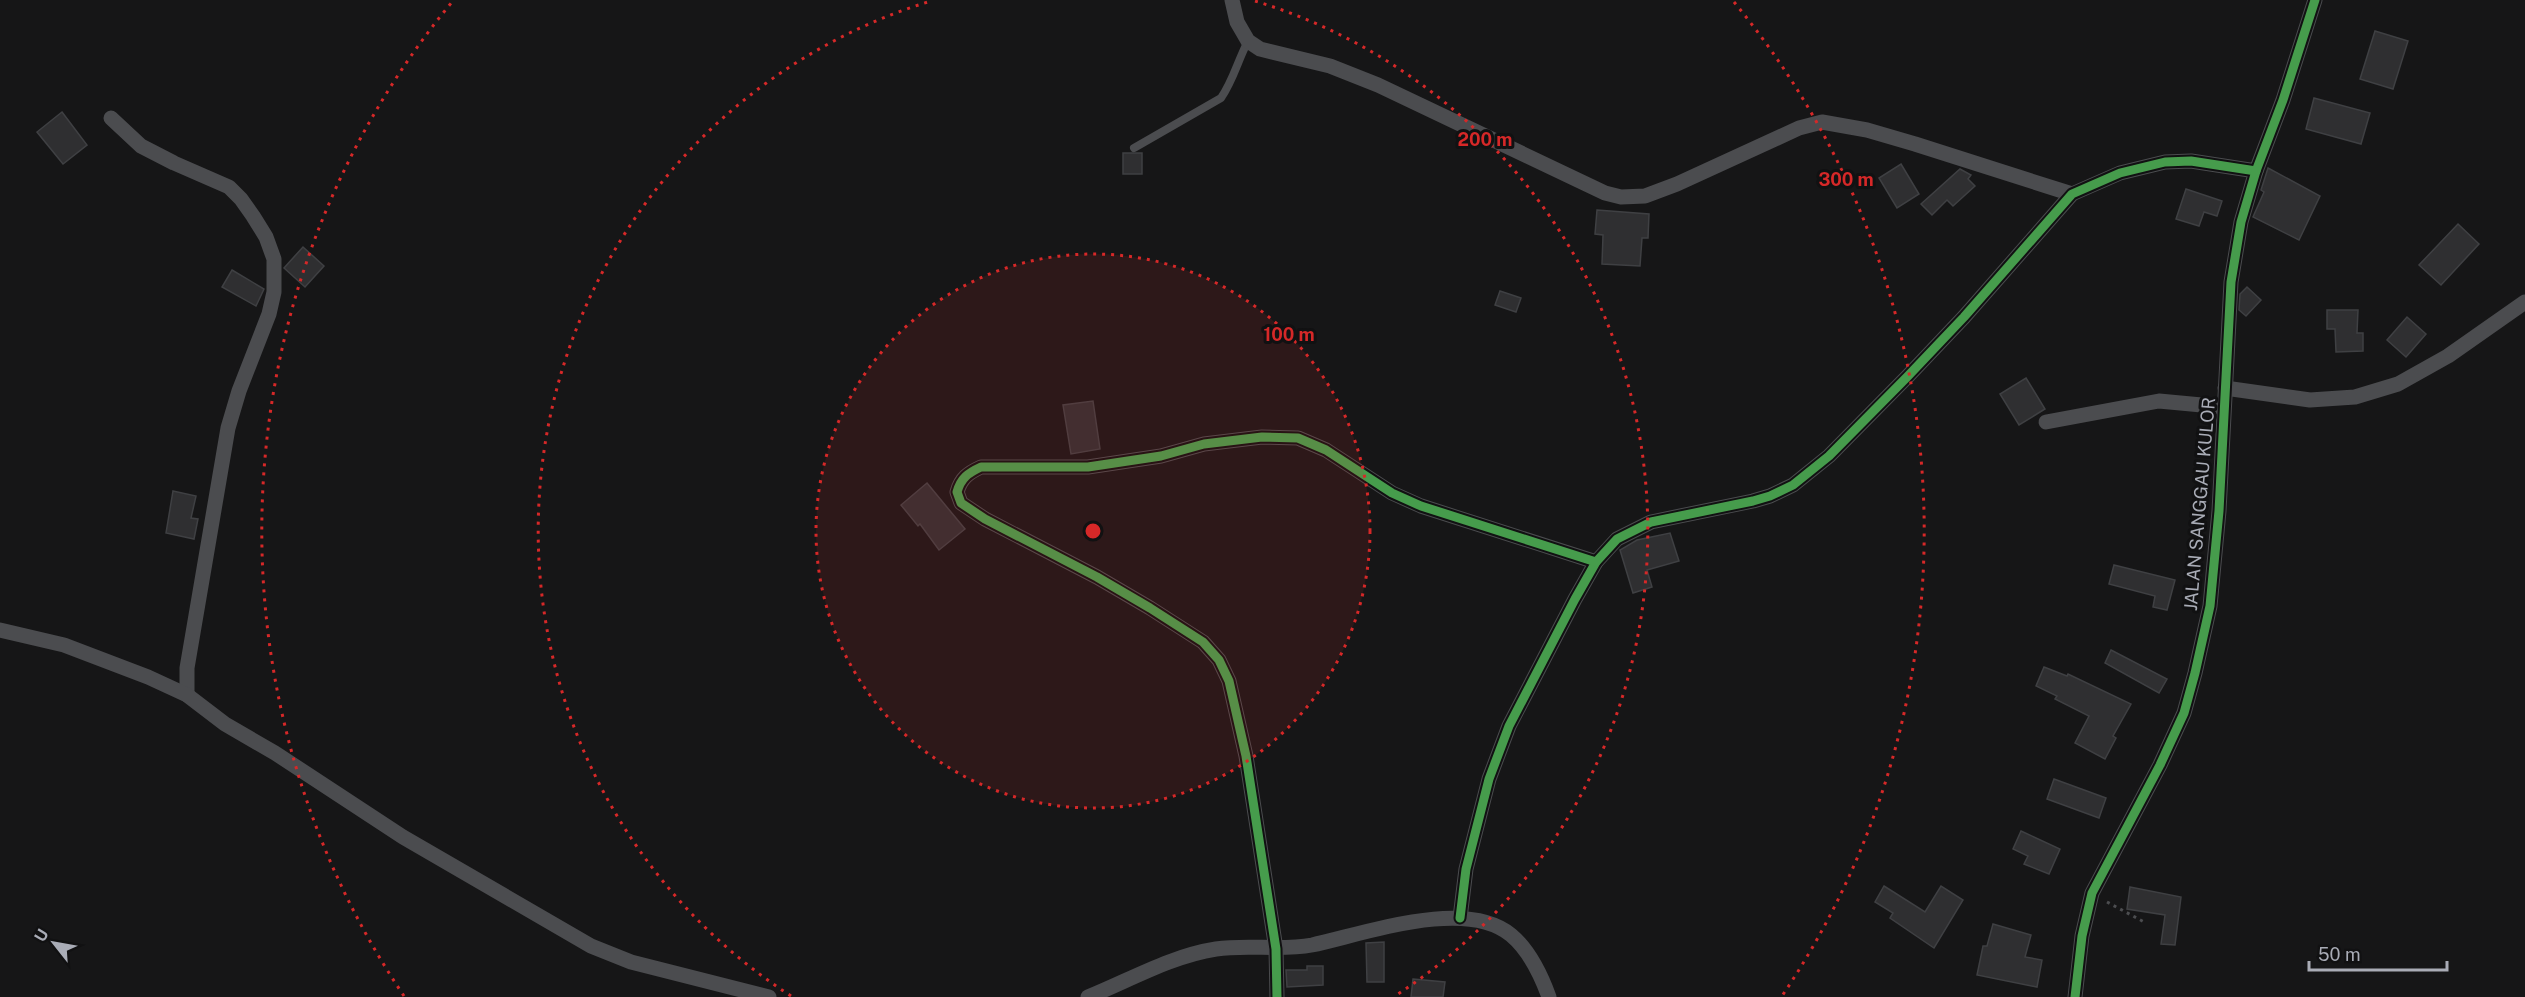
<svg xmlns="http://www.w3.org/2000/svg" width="2525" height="997" viewBox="0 0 2525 997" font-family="'Public Sans',sans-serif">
<rect width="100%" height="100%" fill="#161617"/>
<g fill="#2f2f31" stroke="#3f4043" stroke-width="1.5">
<path d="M2375,31l33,10 -15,48 -33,-10z"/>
<path d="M2314,98l56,15 -9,31 -55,-15z"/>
<path d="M62,112l25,33 -24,19 -26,-32z"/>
<rect x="1123" y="153" width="19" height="21"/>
<path d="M1901,164l18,30 -22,14 -18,-30z"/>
<path d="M2268,168l52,28 -21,44 -46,-23 11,-25 -3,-2z"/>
<path d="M1960,169l11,6 -3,4 7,7 -22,20 -6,-6 -15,15 -11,-11z"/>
<path d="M2186,189l36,12 -5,15 -13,-4 -5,14 -23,-7z"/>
<path d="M1597,210l52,4 -1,24h-6l-2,28 -38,-2 1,-29 -8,-1z"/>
<path d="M2458,224l21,20 -38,41 -22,-20z"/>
<path d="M303,247l21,19 -19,21 -21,-19z"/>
<path d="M232,270l32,19 -8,17 -34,-19z"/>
<path d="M2247,287l14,13 -15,16 -7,-6 1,-16z"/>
<path d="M1500,291l21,7 -5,14 -21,-7z"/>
<path d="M2327,310h31l-1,23h6v18l-27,1 -1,-23h-8z"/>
<path d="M2407,317l19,17 -20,23 -19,-17z"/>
<path d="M2026,378l19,31 -26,16 -19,-31z"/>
<path d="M1093,401l7,48 -29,5 -8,-49z"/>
<path d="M927,483l38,46 -26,21 -19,-26 -2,2 -17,-21z"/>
<path d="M173,491l23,5 -5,22 7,1 -4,20 -28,-6z"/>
<path d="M1670,533l9,28 -32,9 5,17 -19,6 -13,-43 17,-10z"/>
<path d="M2114,565l61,15 -8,30 -14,-3 2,-11 -46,-12z"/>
<path d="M2111,650l56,29 -8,14 -54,-30z"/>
<path d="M2044,667l23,9 1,-2 63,30 -18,32 3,2 -11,21 -30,-16 14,-27 -34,-17 2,-3 -21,-10z"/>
<path d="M2054,779l52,19 -7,20 -52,-19z"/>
<path d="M2021,831l39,18 -11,25 -25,-10 4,-8 -15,-7z"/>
<path d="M1884,886l41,26 16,-26 22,14 -29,48 -44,-30 3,-5 -18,-11z"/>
<path d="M2130,887l51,10 -6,48 -14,-1 4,-29 -38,-6z"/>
<path d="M1993,924l38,11 -6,22 17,3 -5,27 -60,-12 6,-29h4z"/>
<path d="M1384,942v40h-17l-1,-39z"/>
<path d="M1307,966h16v19l-36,2 -1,-17h21z"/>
<path d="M1413,979l32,3 -2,15h-32z"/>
</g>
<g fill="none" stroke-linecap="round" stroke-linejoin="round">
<path stroke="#4c4d50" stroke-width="3" stroke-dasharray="3 4.5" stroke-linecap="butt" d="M2107,902l39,21"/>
<path stroke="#4b4c4f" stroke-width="8" d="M1134,148l87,-50c12,-17 17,-38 27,-57"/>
<g stroke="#4b4c4f" stroke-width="15">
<path d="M1232,0l5,22 11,19 12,8 70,17 48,19 227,108 16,4 24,-1 32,-12 122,-56 23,-6 45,8 48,14 157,50"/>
<path d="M111,118l30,28 33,17 55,24 12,12 12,17 13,21 8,22v33l-5,22 -30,77 -11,37 -41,240v27"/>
<path d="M2225,388l85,12 45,-3 43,-13 50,-28 77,-54"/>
<path d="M2046,422l113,-21 64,6"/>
<path d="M0,630l64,15 84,32 39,18 38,29 50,29 128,84 188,109 40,16 138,35"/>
<path d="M1460,918l6,-49 23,-90 20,-53 66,-127 21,-37 21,-23 34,-17 102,-21 17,-5 23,-11 36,-29 79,-80 56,-59 108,-123 48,-21 45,-11 26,-1 65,10"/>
<path d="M1088,997c42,-17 83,-41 128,-48 32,-5 64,2 96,-4 52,-11 153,-48 199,-10 18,15 30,40 38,62"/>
<path d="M1277,997l-1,-48 -30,-193 -17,-75 -10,-21 -16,-18 -53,-34 -53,-31 -112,-58 -24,-16 -4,-11c4,-14 11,-19 24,-25h107l73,-11 43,-12 58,-7 36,1 28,12 66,43 29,13 175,56"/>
<path d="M2075,997l7,-61 10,-43 68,-128 24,-52 11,-40 15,-67 9,-95 12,-229 10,-60 15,-51 27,-71 32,-100"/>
</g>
<defs>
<g id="cycleway">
<path d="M1460,918l6,-49 23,-90 20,-53 66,-127 21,-37 21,-23 34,-17 102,-21 17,-5 23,-11 36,-29 79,-80 56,-59 108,-123 48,-21 45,-11 26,-1 65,10"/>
<path d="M1277,997l-1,-48 -30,-193 -17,-75 -10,-21 -16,-18 -53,-34 -53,-31 -112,-58 -24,-16 -4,-11c4,-14 11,-19 24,-25h107l73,-11 43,-12 58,-7 36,1 28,12 66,43 29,13 175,56"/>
<path d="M2075,997l7,-61 10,-43 68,-128 24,-52 11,-40 15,-67 9,-95 12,-229 10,-60 15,-51 27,-71 32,-100"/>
</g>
</defs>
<use href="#cycleway" stroke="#111112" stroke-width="13"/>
<use href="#cycleway" stroke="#469c4c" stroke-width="9"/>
</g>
<circle cx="1093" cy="531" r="277" fill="#d62828" fill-opacity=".12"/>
<g fill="none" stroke="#d62828" stroke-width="3" stroke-dasharray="3 6">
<circle cx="1093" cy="531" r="277"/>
<path d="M791 996A554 554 0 0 1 931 1M1255 1A554 554 0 0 1 1395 996"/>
<path d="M404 996A831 831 0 0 1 452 2M1734 2A831 831 0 0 1 1782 996"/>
</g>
<g text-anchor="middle" stroke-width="6" stroke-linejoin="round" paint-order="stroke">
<g font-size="18" fill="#a9acb6" stroke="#111112">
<text transform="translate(2200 504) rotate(-85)" y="6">JALAN SANGGAU KULOR</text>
</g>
</g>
<circle cx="1093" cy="531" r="9" fill="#d62828" stroke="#111112" stroke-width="3"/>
<g font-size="18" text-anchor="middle" font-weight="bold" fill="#d62828" stroke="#111112" stroke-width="6" stroke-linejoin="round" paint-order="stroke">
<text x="1485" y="146">200 m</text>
<text x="1846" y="186">300 m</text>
<text x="1289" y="341">100 m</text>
</g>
<g transform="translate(54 943) rotate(301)" stroke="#111112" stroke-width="4.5" paint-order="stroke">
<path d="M0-4.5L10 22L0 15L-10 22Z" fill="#a9acb6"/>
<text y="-9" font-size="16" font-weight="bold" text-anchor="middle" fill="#a9acb6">U</text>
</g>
<path d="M2309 961v9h138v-9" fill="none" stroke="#a9acb6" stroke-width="3"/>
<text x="2318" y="961" font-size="18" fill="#a9acb6" stroke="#111112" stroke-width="4.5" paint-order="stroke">50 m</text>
</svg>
